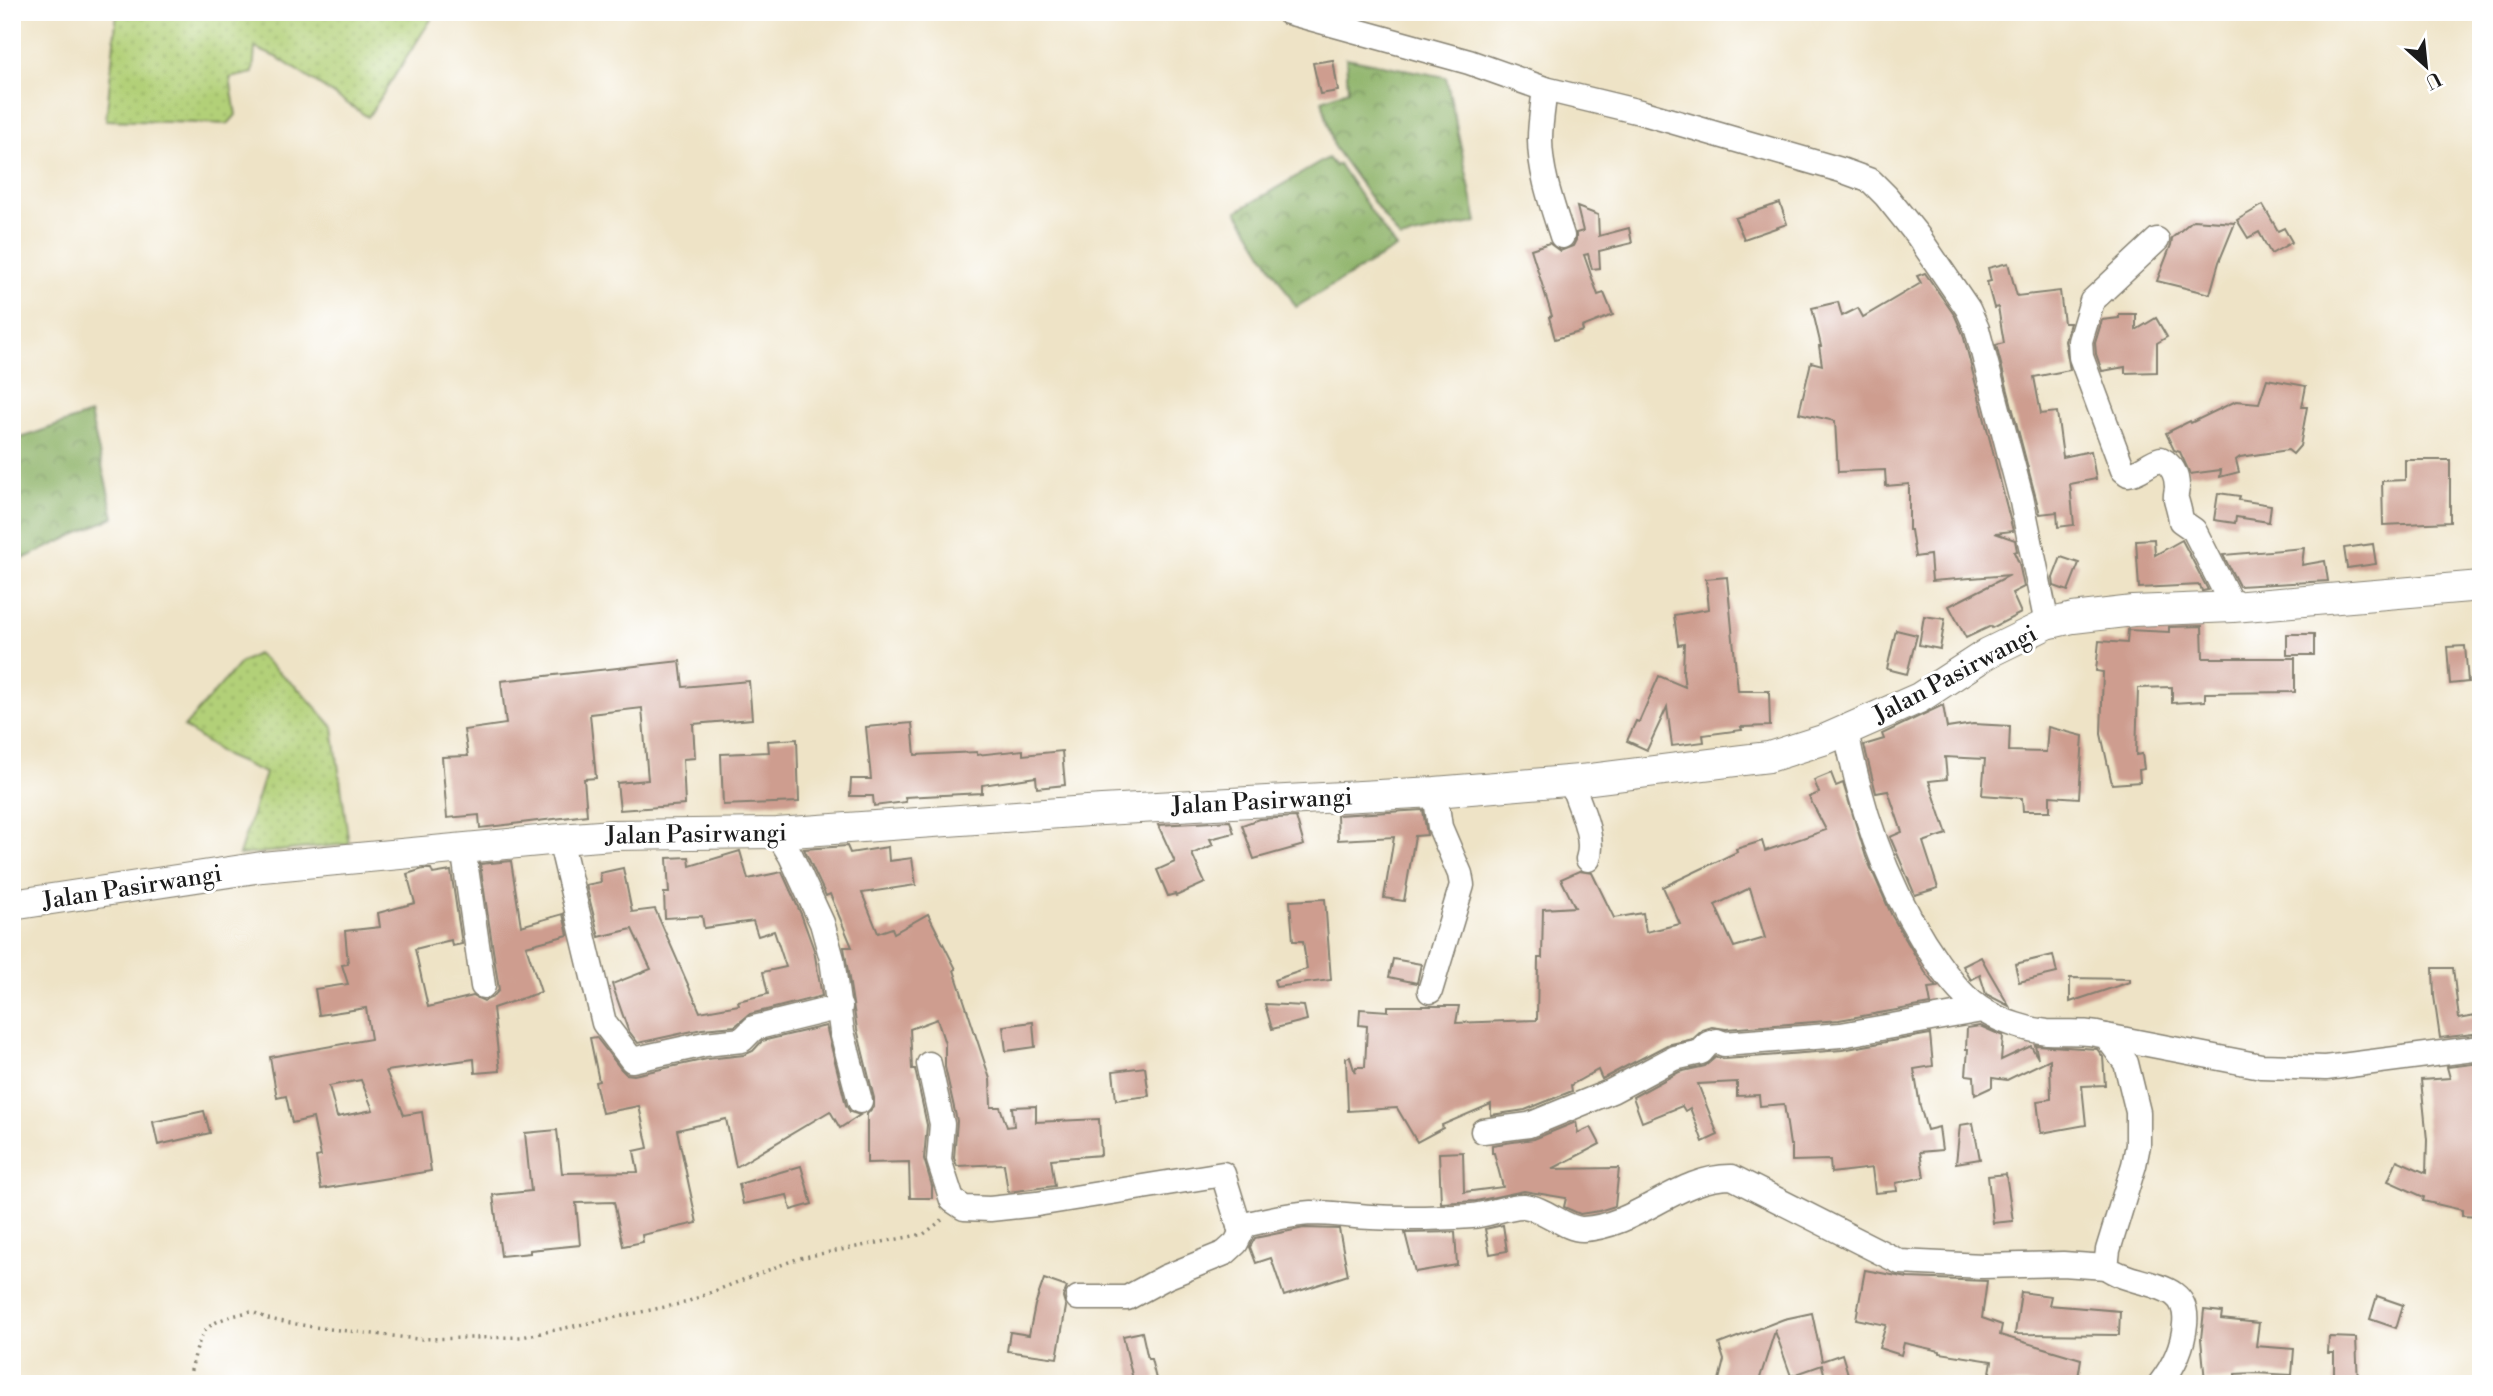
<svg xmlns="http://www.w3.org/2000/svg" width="2493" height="1396" viewBox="0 0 2493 1396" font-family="'Libre Bodoni',serif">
<defs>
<pattern id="grass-dots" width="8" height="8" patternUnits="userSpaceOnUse" patternTransform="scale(1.75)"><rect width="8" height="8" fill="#b2d078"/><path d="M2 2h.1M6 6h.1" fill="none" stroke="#98b267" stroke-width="1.8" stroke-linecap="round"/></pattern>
<pattern id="forest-crowns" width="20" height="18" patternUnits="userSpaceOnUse" patternTransform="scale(1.75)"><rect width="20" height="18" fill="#8db268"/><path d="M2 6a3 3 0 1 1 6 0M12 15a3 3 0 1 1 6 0" fill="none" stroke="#729055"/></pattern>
</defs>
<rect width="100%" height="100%" fill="#fff"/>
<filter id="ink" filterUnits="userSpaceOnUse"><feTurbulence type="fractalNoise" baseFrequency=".0143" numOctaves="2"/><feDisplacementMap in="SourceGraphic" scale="14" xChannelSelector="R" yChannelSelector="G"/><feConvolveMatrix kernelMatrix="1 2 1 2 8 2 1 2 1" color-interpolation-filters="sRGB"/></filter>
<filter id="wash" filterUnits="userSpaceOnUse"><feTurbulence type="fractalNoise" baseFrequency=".00686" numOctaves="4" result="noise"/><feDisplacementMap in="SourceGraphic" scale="28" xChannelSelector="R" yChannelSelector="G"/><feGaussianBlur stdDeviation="1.57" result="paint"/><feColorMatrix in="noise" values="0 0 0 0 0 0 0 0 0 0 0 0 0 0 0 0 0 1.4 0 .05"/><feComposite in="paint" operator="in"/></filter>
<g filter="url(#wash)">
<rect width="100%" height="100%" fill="#eee3c6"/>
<g fill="url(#grass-dots)" stroke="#67764a" stroke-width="2">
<path d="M117,12h311l4,6 -64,99 -90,-59 -23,-10 -2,25 -23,5 6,37 -8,9 -122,-4z"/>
<path d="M257,654l44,37 32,36 16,117 -110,11 26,-82 -39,-17 -42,-29 56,-64z"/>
</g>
<g fill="url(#forest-crowns)" stroke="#546742" stroke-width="2">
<path d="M1346,58l100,19 31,145 -77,17 -66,-92 -12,-47 26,-10z"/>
<path d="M1328,158l7,8 4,-2 57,84 -100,59 -59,-96z"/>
<path d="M90,414l24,103 -102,47v-123z"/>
</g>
<g id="blocks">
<g fill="#ce9d8f" fill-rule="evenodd">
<path d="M1333,60l5,31 -18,3 -7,-31z"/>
<path d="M1780,203l7,21 -43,15 -9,-21z"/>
<path d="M2263,205l15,26 6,-3 8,14 -21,12 -12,-22 -11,6 -11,-18z"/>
<path d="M1577,207l21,8 1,21 30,-8 3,15 -33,8 1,17 -8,1 -4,-15 -4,1 14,40 6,-2 9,22 -31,12 1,4 -28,8 -6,-22 3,-1 -21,-67 18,-6 11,8 13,-5 3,-6v-7l7,-2z"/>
<path d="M2193,220l42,3 -16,39 -9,32 -53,-13 14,-36 1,-7z"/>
<path d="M2008,263l9,33 43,-5 4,32h6l-5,18 5,29 -36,7 7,37 16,-2 6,45 28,-6 5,28 -26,5 4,41 -16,2 -1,-15 -17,2 -44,-169 8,-2 -6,-36 -4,1 -7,-26 4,-1 -3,-13z"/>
<path d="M1925,273l30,43 8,18 50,197 -18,2 20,7 2,11 -3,1 5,11 5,24 -12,6 9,20 -29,15 -1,-2 -25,12 -17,-32 61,-31 -78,6 -2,-26 -15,2 -4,-27h-2v-46l-23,2 -1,-16 -47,2 -3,-51 -36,-8 12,-51 11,3 -3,-19h2l-9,-38 26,-6 4,14 16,-8 5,9 58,-34 -4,-7z"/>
<path d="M2119,314h17v16l20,-12 11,19 -10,6v29l-32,1v-6l-23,4 -6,-17 -1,-11 7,-23 17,-2z"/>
<path d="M2267,379l39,7 -4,21h5l-7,39 -7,8 -5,-4 -48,7 -4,3 3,12 -19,5 1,-7 -31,4 -10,-22 -6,-2 -8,-17 24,-12 1,2 45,-22 23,2z"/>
<path d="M2405,460h45v62l-67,3 -1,-44 23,-1z"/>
<path d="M2218,493l22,3 -1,4 32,5 -2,17 -33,-5 -1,6 -21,-3z"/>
<path d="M2154,539l1,16 27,-15 26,50 -6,1 -2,-6 -61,3 -3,-48z"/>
<path d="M2373,544l3,20 -29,4 -3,-20z"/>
<path d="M2304,548l-2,17 23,-4 3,20 -89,5 -16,-31z"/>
<path d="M2061,557l18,6 -11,28 -14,-5 -1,-8z"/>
<path d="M1727,577l11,114h31l1,35 -29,1 1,3 -39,5 1,7 -32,4 -5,-39 -20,43 -20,-9 9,-20 3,1 20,-46 26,11 -2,-14 1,-29 -6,1 -4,-30 35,-6 -3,-30z"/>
<path d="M1924,616l21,3 -5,30 -21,-4z"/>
<path d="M2202,626l1,32h92v34l-90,1v8l-33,2v-16l-34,1 -2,67 6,-1 2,15 -5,1 1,12 -28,2 -11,-50 2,-62 -7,-1 3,-30 28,2 1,-13 41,2v-5z"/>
<path d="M1896,630l21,5 -10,39 -20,-5z"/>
<rect x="2287" y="634" width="27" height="21"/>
<path d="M2465,646l3,36 -18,2 -3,-37z"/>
<path d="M680,661l3,26 66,-6 3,38 -59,5 2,34 -12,1 2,46 -65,5 -3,-27 31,-3 -6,-72 -52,6 6,64 -12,1 3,36 -107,13 -1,-13 -32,3 -5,-61 26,-1 -4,-26 42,-6 -5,-43z"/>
<path d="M1943,705l4,23 26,-4 37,2 -1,25 37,1 2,-25 35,9 -4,62 -29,-2v15h-27l-1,-13 -40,-3 3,-36 -40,-2 2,22 -18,2 18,53 -24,8 15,46 -23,7 -25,-58 12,-5 -14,-41 -12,2 -12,-48 20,-6 -2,-5z"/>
<path d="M912,723l3,32 62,-3v3l46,-5v5l39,-4 3,34 -28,3 -1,-11 -54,8v8l-77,4 1,5 -32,4 -1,-10h-23l1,-17h20l-5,-52z"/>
<path d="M797,739l2,63 -76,3 -2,-51 48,-2 -1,-11z"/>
<path d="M1831,773l5,13 7,-3 23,74 26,59 33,56 12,15 -9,1 3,16 -92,16 -113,9 -14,-2 -9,3 -10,9 -26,6 -65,34 -4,-9 -27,15 1,6 -47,19 -34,5v-11l-49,21 1,3 -26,14 -20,-34 -49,3 -2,-53 4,-1 5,16 1,-6h9l2,-41 -8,-1 1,-16 28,2v-5h71l-3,17 81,-3 1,-62h4l1,-49 32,-2 -14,-28 18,-8 13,2 22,45 29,-5 3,19 34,-8 -17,-37 74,-35 -1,-3 26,-8 3,10 61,-21 -17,-33 10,-4 -5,-13zM1750,888l15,50 -31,9 -19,-42z"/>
<path d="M1423,810l4,25 -12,1 -11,65 -20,-3 10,-61 -56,3 -1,-25z"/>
<path d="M1296,817l8,28 -50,14 -12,-34 17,-6z"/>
<path d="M1230,821l4,12 -24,6 3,6 -21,9 13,29 -29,13 -1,-2 -7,2 -11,-26 18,-8 -17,-37z"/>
<path d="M847,846l3,7 38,-6 1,14 23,-3 4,27 -54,8 16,40 14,-5 2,5 34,-19 28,55 -2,1 36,109 1,28h9l7,20 7,-1 -2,-19 24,-1v16l63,-3 2,36 -50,4 4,27 -47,6 -4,-28 -47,2 -3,-8 3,-37 -12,-54v-23l-8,-25 -27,10 2,40h3l12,56 -3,34 8,27v12h-22l-1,-36 -42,1v-49l7,-8v-8l-17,-69 -13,-82h8l-22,-53 -4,2 -22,-47z"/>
<path d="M740,851l8,28 34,-7 19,42 13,36 8,46 -72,18 -15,12 -33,3 -64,14 -10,-13 -16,-46 39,-15 -19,-40 -33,8 -13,-52 15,-3 -1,-9 23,-5 9,44 23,-3 45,103 39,-7 -1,-4 30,-7 -5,-22 23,-5 -12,-36 -16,5 -5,-15 -49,7 -2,-12 -37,2 -1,-25h5l-2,-35 22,-1 1,9z"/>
<path d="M511,861l10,65 42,-12 5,21 -42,11 15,46 -48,16 7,63 -25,2 -1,-14 -88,12 18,44 18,-3 9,59 -110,18 -5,-32 5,-1 -8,-38 -21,5 -6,-27 -9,2 -7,-41 101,-18 -5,-31 -47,7 -4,-26 33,-5 -6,-19 6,-1 -3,-33 35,-4 -2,-14 37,-10 -8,-29 16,-5h8l2,5 18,-3 11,73 -10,2 -1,-6 -36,9 13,58 45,-11 11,5 9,-4 6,-7 -19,-126zM361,1080l12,30 -36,7 -8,-31z"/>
<path d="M1325,899l6,81 -55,7 -2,-7 33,-11 -4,-28h-10l-3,-40z"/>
<path d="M2053,955l4,18 -38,9 -4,-18z"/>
<path d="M1981,957l7,13 21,36 -23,-12 -6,-19 -9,5 -8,-14z"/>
<path d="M1393,959l28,5 -4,19 -28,-6z"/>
<path d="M2433,968h20l6,51 22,-4v18l-41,5 -6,-42z"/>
<path d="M2070,978l60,1v3l-60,20z"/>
<path d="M1265,1004l39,2 3,14 -35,9z"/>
<path d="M1033,1022l2,25 -29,4 -3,-25z"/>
<path d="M826,1026l20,79 4,7 10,3 -20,13 -10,-17 -94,56 -10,-48 -49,11 20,93 -55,12 1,7 -20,4 -9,-44 -38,1 4,42 -50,5v3l-29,3 -8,-61 38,-4 -6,-58 32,-3 5,43 76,-1 -4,-21 14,-3 -9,-42 -37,7 -7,-31 4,-1 -9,-43 6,-1 25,32 5,5 8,1 73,-16 37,-4 9,-4 9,-10z"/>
<path d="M1980,1026l23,10 -2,24 30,-14 7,12 -3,-13 62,4 6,8 2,28 -23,1 4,39 -45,8 -4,-32 14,-2 -1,-40 -43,21 -15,-2v9l-17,8 -1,-19 -8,-1 2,-26h-2l1,-21z"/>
<path d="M1930,1034l3,32 -19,3 6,37 7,24 12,-3 3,23 -22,2 4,25 -28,6 1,8 -22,2 -3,-25 -41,5 -1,-13 -38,1v-16h-2l-6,-41 -24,2 -1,-11 -22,1v-14l-39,2 20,51 -15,7 -13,-34 -5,3 -3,-5 -40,16 -9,-25 46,-25 26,-6 11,-9 9,2 117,-9z"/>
<path d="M2481,1063v154l-19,-1v-6l-39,-9 1,-4 -36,-16 9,-21 29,13 1,-33 -6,-60 29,-2 -3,-11z"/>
<path d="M1145,1067l4,29 -33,4 -3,-29z"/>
<path d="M204,1111l6,22 -52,12 -5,-23z"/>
<path d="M1576,1122l2,11 13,-6 9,17 -48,25 67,-1 -4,38 -16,5 -19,3 -16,-7 2,-9 -42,-7 -48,10 -35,2 -2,-50 24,-1 1,40 39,-5 -9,-34h-2v-8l42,-6z"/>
<path d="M1973,1123l7,36 -24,4 4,-38z"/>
<path d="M801,1166l11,38 -21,6 -4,-15 -44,9 -4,-20z"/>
<path d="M2006,1174l7,47 -20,2 -5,-47z"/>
<path d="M1503,1225l4,26 -17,3 -5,-25z"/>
<path d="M1304,1228l35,1 9,46 -64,21 -13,-38 -15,5 -6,-16 5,-9z"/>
<path d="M1455,1232l2,33 -42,7 -10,-39z"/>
<path d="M1865,1270l43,8 79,3 -5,37 20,7 -2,10 81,24 -4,25h-89l4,-23 -52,-8v-2l-36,-8 -3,12 -22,-7 7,-23 -30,-6z"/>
<path d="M1044,1279l23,8 -4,10 3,10 -9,51 -50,-7 3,-19 19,3 6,-30z"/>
<path d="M2021,1292l30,4 -2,9 71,6 -1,24 -104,-1z"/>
<path d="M2377,1296l26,9 -7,23 -26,-9z"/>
<path d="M2204,1310l18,2 -1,7 38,4 -3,23 38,3 -2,26 -38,-2 -19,1v4l-30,3 -4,-42z"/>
<path d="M1812,1313l10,48 20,-7 6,20 -22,7 -4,-16 -31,11 -16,-45 -17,53h-40l6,-24 -5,-16 65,-25z"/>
<path d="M1142,1332l6,27h3l5,20 -4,1 1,4h-19l-11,-48z"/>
<path d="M2329,1337l27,1 2,46h-24v-31h-6z"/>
</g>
</g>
</g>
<g filter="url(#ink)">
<use href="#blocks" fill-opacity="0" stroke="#858071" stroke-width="2"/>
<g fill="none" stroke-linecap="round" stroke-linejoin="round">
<defs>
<g id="minor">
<path d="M1288,12l181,50 76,27 95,23 107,31 94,27 30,11 15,15 32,40 50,73 9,20 44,168 26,127"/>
<path d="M1545,89c-2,17 -5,34 -5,50 0,33 12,66 22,97"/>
<path d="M2157,240l-65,61 -12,40 1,16 42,113 5,4c12,-1 21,-12 33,-15 11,6 16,15 16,28 0,3 -2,9 -1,12 2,7 4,13 5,22l13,9 39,77"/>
<path d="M1846,730c15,82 44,165 92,233 13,18 28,38 48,49 17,10 42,18 61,20 21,1 38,-2 59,4l20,27 12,49v33l-4,20 -26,85 -2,17c29,22 84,11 79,57 -2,23 -11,42 -25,60"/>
<path d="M1571,781c7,21 25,57 17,78"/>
<path d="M777,833l14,23 31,67 10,36 10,73 18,69"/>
<path d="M560,839l44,184 28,37 73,-16 37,-4 12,-12 86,-21"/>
<path d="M463,847l20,139"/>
<path d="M1430,991l32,-106 -2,-11 -20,-47 -5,-35"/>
<path d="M2106,1036l155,30 65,2 155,-20"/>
<path d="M929,1064l13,60 -3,36 13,40 12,8 26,1 47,-5 186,-30 16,52c24,-5 49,-12 73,-13 20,0 40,3 59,4 33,2 68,1 101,-1 16,-1 38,-11 52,-10 21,2 42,24 59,23 55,-3 96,-53 149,-52l168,85 83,4 80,-2 43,3"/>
<path d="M1483,1131l46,-6 83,-34 62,-33 27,-6 7,-8 9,-3 7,3 117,-9 141,-25"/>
<path d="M1078,1298h49l39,-21 59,-24 11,-10 5,-10 -2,-7"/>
</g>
<path id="tertiary" d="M12,905l250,-38 298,-28 53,-4 164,-2 325,-23 333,-18 156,-13 152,-19 26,-3 57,-18 93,-41 69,-45 59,-29 26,-6 60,-7 100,-4 248,-21"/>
</defs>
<use href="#minor" stroke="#858071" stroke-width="27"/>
<use href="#tertiary" stroke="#858071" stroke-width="32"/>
<path stroke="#858071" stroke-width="3.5" stroke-dasharray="2 5" stroke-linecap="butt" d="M186,1384c8,-16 9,-45 23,-57 10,-9 29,-12 42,-16l17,8 45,8 105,12 104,-2 162,-34 115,-45 125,-24 18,-14"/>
<use href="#minor" stroke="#fff" stroke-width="24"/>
<use href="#tertiary" stroke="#fff" stroke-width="30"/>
</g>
</g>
<g text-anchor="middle" stroke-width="6" stroke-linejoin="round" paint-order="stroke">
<g font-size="24" fill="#1c1c1c" stroke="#fff">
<text transform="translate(1955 674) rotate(-28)" y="8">Jalan Pasirwangi</text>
<text transform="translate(1262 801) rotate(-3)" y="8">Jalan Pasirwangi</text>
<text transform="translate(696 834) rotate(-1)" y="8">Jalan Pasirwangi</text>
<text transform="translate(132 887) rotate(-9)" y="8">Jalan Pasirwangi</text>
</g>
</g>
<rect width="2493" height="1396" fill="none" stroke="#fff" stroke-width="42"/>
<g transform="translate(2426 66) rotate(153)" stroke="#ffffff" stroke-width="5" paint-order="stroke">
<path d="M0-5L12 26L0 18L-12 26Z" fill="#1c1c1c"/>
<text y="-10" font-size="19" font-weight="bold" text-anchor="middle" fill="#1c1c1c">U</text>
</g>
</svg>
